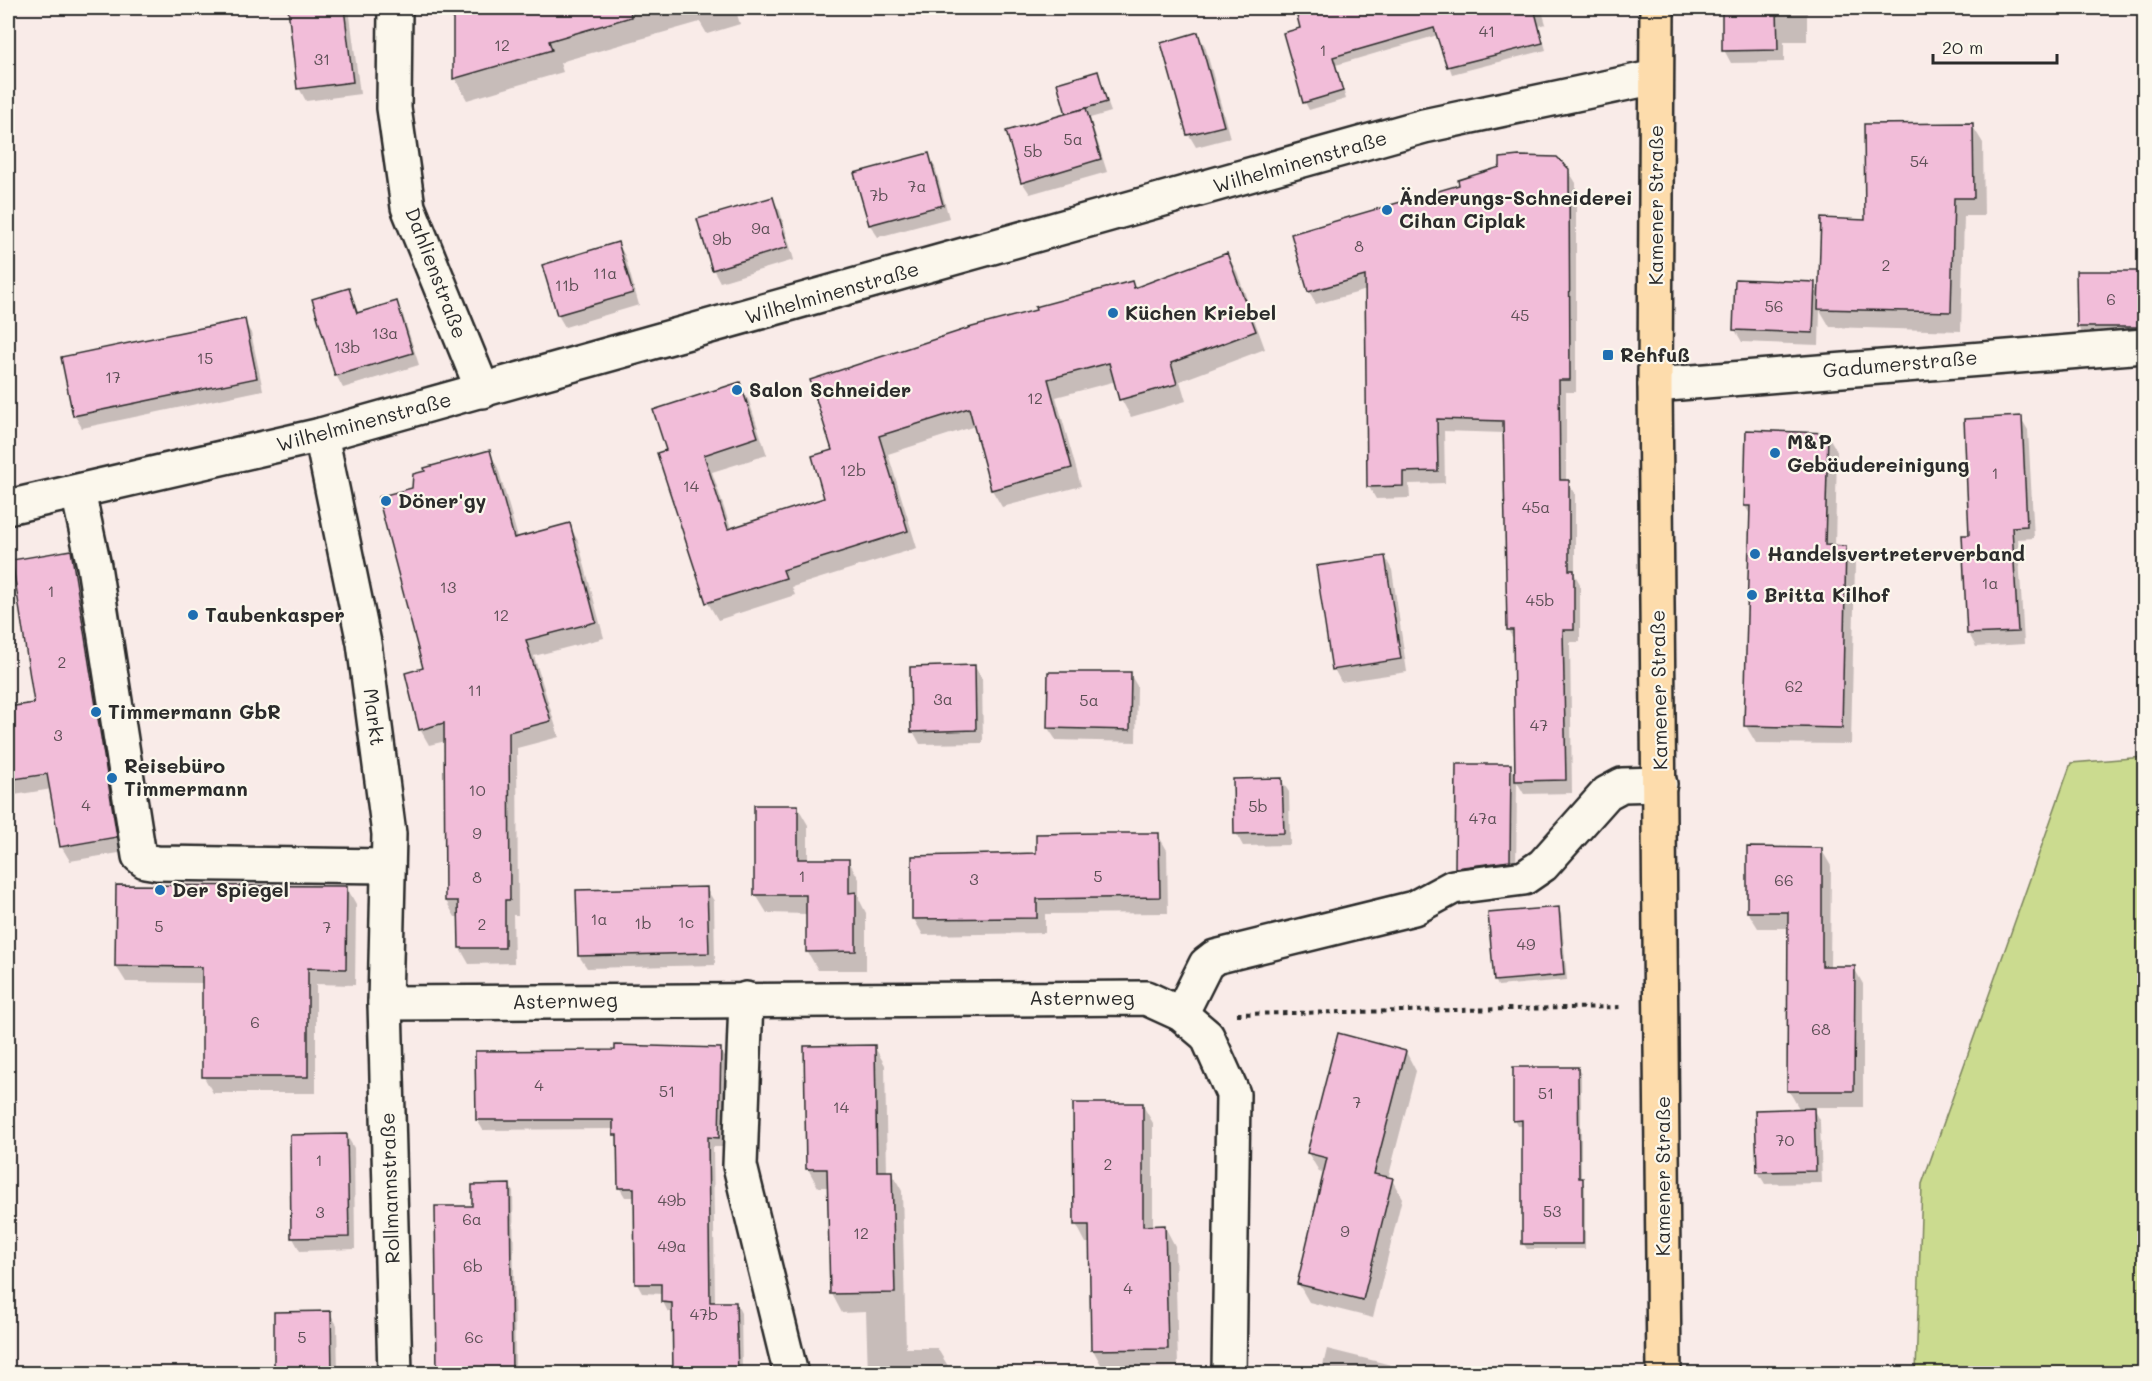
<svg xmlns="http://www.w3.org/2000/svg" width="2152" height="1381" viewBox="0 0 2152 1381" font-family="Mali,sans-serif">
<rect width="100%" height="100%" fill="#f9ebe8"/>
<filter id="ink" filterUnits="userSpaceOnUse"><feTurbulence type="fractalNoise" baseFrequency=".0167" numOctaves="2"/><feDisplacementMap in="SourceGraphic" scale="12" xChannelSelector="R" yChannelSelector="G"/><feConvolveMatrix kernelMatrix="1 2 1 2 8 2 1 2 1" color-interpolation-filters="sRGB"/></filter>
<g filter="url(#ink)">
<path fill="#cbdb8f" stroke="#7b835d" stroke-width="1.5" d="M2144,757v616h-228l6,-189 149,-421z"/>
<g fill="#0003">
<path d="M289,8h60l11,86 -54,7 -7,-13z"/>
<path d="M455,8h280l5,16 -33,10 -7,-12 -133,38 -7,3 3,9 -96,28 -12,-21z"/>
<path d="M1296,8h245l5,16 -7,2 7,24 -94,24 -14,-39 -102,30 10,34 -37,11 -4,-8 -3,-73z"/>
<path d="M1723,8h84v33h-23v21l-53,1 -7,-13z"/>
<path d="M1197,33l8,13 25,92 -34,9 -7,-12 -26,-91z"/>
<path d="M1097,73l14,39 -21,6 17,54 -77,22 -8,-12z"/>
<path d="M1972,125l11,18 1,73h-20l-3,115 -131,-4 -10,-17 -1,35 -77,-3 -7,-12 79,-47 6,11 46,-73z"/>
<path d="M928,154l7,13 14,51 -71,19 -8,-12 -14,-51z"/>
<path d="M1568,170l8,13v209h-10v89l9,13v81l5,9v58h-10l2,151 -48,1 -7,-12 -1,91 -53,7 -7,-12 54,-102 7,11 -3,-137 -6,-10 -3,-197 -61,-2 1,52 -36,1 1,14 -34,1 -7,-12 -2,-197 -51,14 -7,-13z"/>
<path d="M773,199l7,12 14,49 -74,22 -7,-13z"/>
<path d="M618,244l7,12 14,49 -74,22 -7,-12z"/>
<path d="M1227,255l10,17 28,77 -85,32 6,20 -55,16 -10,-18 -5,-18 -60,16 25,89 -79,21 -10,-17 -17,-64 -87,28 29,94 -125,39 3,8 -77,25 -10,-17 -49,-149 9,-3 71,-67 10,17 18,54 -55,17 19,57 95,-30 8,-48 297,-168 4,6z"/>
<path d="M2144,272v67h-59l-7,-12z"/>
<path d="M348,290l11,24 37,-11 7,12 16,50 -76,23 -7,-13z"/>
<path d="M244,321l7,12 12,57 -181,38 -7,-12 -13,-58z"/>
<path d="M2140,407h4v59z"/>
<path d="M2021,418l7,12 6,108 -16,1 6,105 -48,3 -7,-13 -6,-97 8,-1z"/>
<path d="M1827,434l10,17 -2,96h10l10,17 -4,180 -95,-1 -10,-17 5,-210 -6,-10z"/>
<path d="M489,452l9,16 20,70 51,-13 9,16 26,97 -70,18 25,81 -42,11 1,167h-5l1,48 -45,1 -9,-16v-31h-5l-9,-16v-160l-17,4 -9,-16 4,-60 -10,-180z"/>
<path d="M2140,514h4v83z"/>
<path d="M71,551l8,15 46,286 -55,9 -9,-15 -9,-57 -44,7v-87l28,-5z"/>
<path d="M1385,557l7,13 15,102 -66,10 -7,-13z"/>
<path d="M975,667l7,12 1,64 -63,1 -7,-13z"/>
<path d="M1130,674l7,12 -1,56 -80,-2 -8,-12z"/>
<path d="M1281,780l8,12 1,53 -47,1 -7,-13z"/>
<path d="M797,806l11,19v35h40l11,19v20l7,14v57h-48l-11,-19 1,-37 -41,-1 -11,-18z"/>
<path d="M1158,835l9,15 1,63 -123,1v19l-122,2 -9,-16 -1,-62 125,-3z"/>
<path d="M1821,849l10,17 -1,101 24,1 9,16v123h-51l8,15 2,61 -57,1 -7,-12 42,-62 -11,-19v-163h-31l-10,-16z"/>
<path d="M347,888l9,16 -1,81 -39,-1v109h-103l-9,-16v-94l-78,-1 -10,-16z"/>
<path d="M706,888l8,13 1,64 -128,3 -8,-12z"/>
<path d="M1558,908l3,6 6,66 -69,6 -3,-6z"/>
<path d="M874,1046l11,19 2,108h5l10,18 4,157h31l11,18v8h-80l-2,-62 -24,1 -10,-19 -3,-107h-11l-10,-18z"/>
<path d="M720,1049l6,10 -2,88h-11l2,157 21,-1 5,10 1,61h-69l1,-62h-6l-5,-10v-8l-21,-1 -5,-9 -2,-87h-10l-6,-10 -1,-46 -3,-12 -132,1 -6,-10z"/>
<path d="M1406,1052l10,19 -28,108 4,1 10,18 -29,120 -64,-16 -11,-19 27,-110 -6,-2 -11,-18z"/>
<path d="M1577,1068l4,6v106l4,6v63h-58l-4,-6v-117h-5l-3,-6z"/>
<path d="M1142,1104l11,19v104h12l10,19 3,121 -75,1 -10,-18 -3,-107h-4l-10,-19z"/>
<path d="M292,1136h55l7,12 1,101 -55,2 -7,-13z"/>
<path d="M509,1185l4,6 2,183h-77l36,-166z"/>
<path d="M330,1313l7,12 1,49h-62z"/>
<path d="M1327,1349l64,16 5,9h-75z"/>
</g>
<g fill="#f2bdd9" stroke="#2b2b2b" stroke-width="1.5">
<path d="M288,8h56l9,74 -56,7z"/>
<path d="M453,8h177l1,9 -82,24 3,9 -99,29z"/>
<path d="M1295,8h239l9,35 -96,24 -13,-39 -101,29 10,34 -40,12 -20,-70 17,-5z"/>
<path d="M1722,8h55l1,42 -56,1z"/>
<path d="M1198,32l26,94 -37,9 -26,-92z"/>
<path d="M1098,71l9,31 -41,12 -9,-31z"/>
<path d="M1086,108l15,51 -80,24 -15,-52z"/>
<path d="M1973,123l1,75h-20l-3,114 -133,-3 3,-91 44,2 -1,-96z"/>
<path d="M929,153l14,52 -74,20 -15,-52z"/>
<path d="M1519,156l38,1 12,12 1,211h-11l1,100h9v90h5v60h-11l3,150 -51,1 -2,-151h-6l-4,-209 -66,-2 1,52 -35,1v14l-36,1 -2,-211 -57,16 -17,-58 168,-49 -1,-5 42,-13v-9z"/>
<path d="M773,197l15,50 -76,23 -15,-51z"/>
<path d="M618,242l15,51 -76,22 -15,-50z"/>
<path d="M1227,253l29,78 -85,32 6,21 -58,16 -10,-37 -61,16 24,89 -81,22 -22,-82 -90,28 29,95 -125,39 3,8 -80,25 -49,-150 9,-3 -13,-40 87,-28 18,55 -54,18 24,74 96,-31 -12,-42 20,-6 -22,-70 162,-53 64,-17 -1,-3 97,-26 2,7z"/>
<path d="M2076,271h69v56h-68z"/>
<path d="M1735,279l80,3 -2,51 -80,-3z"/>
<path d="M349,288l8,25 40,-12 16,52 -78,23 -23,-77z"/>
<path d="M245,319l12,59 -184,38 -12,-59z"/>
<path d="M2022,416l5,110 -15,1 6,105 -51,2 -5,-99h7l-5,-116z"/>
<path d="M1746,430l82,3 -3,112 21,1 -4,182 -98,-2 6,-220h-6z"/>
<path d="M490,450l24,88 56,-15 26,99 -70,18 25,81 -42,11 1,168h-5v48h-46l-1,-47h-13l-1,-178 -25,7 -14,-57 18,-5 -45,-171 34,-9 1,-14 12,-3 -1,-3z"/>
<path d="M71,550l46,287 -57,10 -13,-73 -39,6v-73l26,-4 -22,-143z"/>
<path d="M1385,556l16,103 -69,11 -16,-104z"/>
<path d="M975,665l1,65 -65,2 -1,-65z"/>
<path d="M1048,672h83l-1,58 -83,-2z"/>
<path d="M1456,764h55l-1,97 -55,7z"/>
<path d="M1282,778l2,55 -50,1 -1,-55z"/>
<path d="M754,805h44v54h51v34l7,-1v59l-50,1v-57h-52z"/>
<path d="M1096,833h63l1,64 -123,2v19l-125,1v-63l124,-3v-19z"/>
<path d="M1747,847l75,1v118h33l-1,125h-67l1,-179h-41z"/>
<path d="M116,885l231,1 -1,83 -38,-1v109h-106v-110l-87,-1z"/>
<path d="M707,887l2,66 -131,3 -2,-66z"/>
<path d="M1559,907l5,68 -70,6 -6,-68z"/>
<path d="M1338,1033l68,18 -32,123 19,4 -30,122 -66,-16 30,-126 -20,-5z"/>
<path d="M615,1045l106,3 -2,90 -11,-1 2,165h26l2,72h-65l-1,-71 -11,-1v-18h-26l-1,-96h-16l-1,-53h-4v-15h-137l-1,-69 140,-1z"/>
<path d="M875,1045l2,126h15l3,122 -65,1 -3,-125h-21l-2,-123z"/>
<path d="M1513,1067h65l1,111h4v66h-61v-124l-9,1z"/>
<path d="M1073,1103h70v123l22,-1 3,124 -77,1 -2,-125h-15z"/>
<path d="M1814,1108l2,63 -59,1 -2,-62z"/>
<path d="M347,1134l2,103 -58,1 -1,-103z"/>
<path d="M510,1184l2,190h-75l-2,-168h37v-21z"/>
<path d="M331,1311l1,63h-58v-62z"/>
</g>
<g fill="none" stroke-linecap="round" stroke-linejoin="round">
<defs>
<g id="minor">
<path d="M395,8l-1,100 14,99 75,184"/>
<path d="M1655,385l489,-39"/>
<path d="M321,435l43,208 25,191 -4,169 10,371"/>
<path d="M78,492l16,74 45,290 6,5 12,2 231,3"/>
<path d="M8,507l313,-72 1103,-309 232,-49"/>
<path d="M746,999l-6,167 51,208"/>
<path d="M385,1003l761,-5 35,16 26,22 26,58 -4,280"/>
<path d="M1181,1014l25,-50 9,-7 199,-49 39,-21 71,-9 19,-13 64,-72 15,-8 38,-1"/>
</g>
<path id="major" d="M1657,8l-2,377 9,989"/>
</defs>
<use href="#minor" stroke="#2b2b2b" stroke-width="38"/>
<use href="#major" stroke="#2b2b2b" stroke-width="38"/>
<path stroke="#2b2b2b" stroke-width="4" stroke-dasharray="4.5 4.5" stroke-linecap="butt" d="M1237,1014l385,-7"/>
<use href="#minor" stroke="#fbf7ec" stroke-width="33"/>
<use href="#major" stroke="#fddcac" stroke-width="33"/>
</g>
</g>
<g fill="#1f6fb2" stroke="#fbf7ec" stroke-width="2">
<circle cx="1387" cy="210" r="6"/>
<circle cx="1113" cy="313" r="6"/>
<rect x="1602" y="349" width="12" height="12" rx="3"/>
<circle cx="737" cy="390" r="6"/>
<circle cx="1775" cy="453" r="6"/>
<circle cx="386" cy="501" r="6"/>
<circle cx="1755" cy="554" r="6"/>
<circle cx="1752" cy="595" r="6"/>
<circle cx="193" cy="615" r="6"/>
<circle cx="96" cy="712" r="6"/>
<circle cx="112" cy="778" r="6"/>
<circle cx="160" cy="890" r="6"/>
</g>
<g text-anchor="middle" stroke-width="4.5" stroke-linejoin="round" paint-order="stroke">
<g font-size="16" fill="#5d5056">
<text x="1487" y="37">41</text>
<text x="502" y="51">12</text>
<text x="1323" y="56">1</text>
<text x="322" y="65">31</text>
<text x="1073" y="145">5a</text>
<text x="1033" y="157">5b</text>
<text x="1919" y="167">54</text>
<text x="917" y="192">7a</text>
<text x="879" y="201">7b</text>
<text x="761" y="234">9a</text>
<text x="722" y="245">9b</text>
<text x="1359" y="252">8</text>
<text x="1886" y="271">2</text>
<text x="605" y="279">11a</text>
<text x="567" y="291">11b</text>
<text x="2111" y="305">6</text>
<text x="1774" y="312">56</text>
<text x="1520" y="321">45</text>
<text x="385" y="339">13a</text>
<text x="347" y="353">13b</text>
<text x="205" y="364">15</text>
<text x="113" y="383">17</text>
<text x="1035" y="404">12</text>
<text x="853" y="476">12b</text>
<text x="1995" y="479">1</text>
<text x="691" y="492">14</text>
<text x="1536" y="513">45a</text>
<text x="1990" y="589">1a</text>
<text x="448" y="593">13</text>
<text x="51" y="597">1</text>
<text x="1540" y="606">45b</text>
<text x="501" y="621">12</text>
<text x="62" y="668">2</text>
<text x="1794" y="692">62</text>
<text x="475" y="696">11</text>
<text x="943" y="705">3a</text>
<text x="1089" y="706">5a</text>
<text x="1539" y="731">47</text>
<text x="58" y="741">3</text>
<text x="477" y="796">10</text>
<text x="86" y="811">4</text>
<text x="1258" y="812">5b</text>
<text x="1483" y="824">47a</text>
<text x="477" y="839">9</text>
<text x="802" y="882">1</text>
<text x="1098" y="882">5</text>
<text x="477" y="883">8</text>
<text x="974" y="885">3</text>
<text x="1784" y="886">66</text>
<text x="599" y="925">1a</text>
<text x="686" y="928">1c</text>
<text x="643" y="929">1b</text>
<text x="482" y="930">2</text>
<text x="159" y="932">5</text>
<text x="327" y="933">7</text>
<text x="1526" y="950">49</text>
<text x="255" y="1028">6</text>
<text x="1821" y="1035">68</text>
<text x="539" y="1091">4</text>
<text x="667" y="1097">51</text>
<text x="1546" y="1099">51</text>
<text x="1357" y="1108">7</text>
<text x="841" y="1113">14</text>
<text x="1785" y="1146">70</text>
<text x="319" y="1166">1</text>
<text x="1108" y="1170">2</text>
<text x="672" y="1206">49b</text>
<text x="1552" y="1217">53</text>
<text x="320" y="1218">3</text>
<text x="472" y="1225">6a</text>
<text x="1345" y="1237">9</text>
<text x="861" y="1239">12</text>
<text x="672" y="1252">49a</text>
<text x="473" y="1272">6b</text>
<text x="1128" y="1294">4</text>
<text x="704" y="1320">47b</text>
<text x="302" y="1343">5</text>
<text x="474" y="1343">6c</text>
</g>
<g font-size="20" fill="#2b2b2b" stroke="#fbf7ec">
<text transform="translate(1300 162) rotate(-16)" y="7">Wilhelminenstraße</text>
<text transform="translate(1656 205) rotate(-90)" y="7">Kamener Straße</text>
<text transform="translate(436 273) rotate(69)" y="7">Dahlienstraße</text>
<text transform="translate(832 293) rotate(-16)" y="7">Wilhelminenstraße</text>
<text transform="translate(1900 364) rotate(-5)" y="7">Gadumerstraße</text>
<text transform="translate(364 422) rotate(-15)" y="7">Wilhelminenstraße</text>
<text transform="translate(1659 690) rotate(-91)" y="7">Kamener Straße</text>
<text transform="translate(374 717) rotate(83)" y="7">Markt</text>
<text x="1082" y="1005">Asternweg</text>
<text transform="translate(565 1001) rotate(-1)" y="7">Asternweg</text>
<text transform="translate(1663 1176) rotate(-90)" y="7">Kamener Straße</text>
<text transform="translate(390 1188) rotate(-92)" y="7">Rollmannstraße</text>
</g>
<g font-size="20" font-weight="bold" fill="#2b2b2b" stroke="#fbf7ec" text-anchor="start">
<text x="1399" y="205">Änderungs-Schneiderei<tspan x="1399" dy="23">Cihan Ciplak</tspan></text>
<text x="1125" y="320">Küchen Kriebel</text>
<text x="1620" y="362">Rehfuß</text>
<text x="749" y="397">Salon Schneider</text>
<text x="1787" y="449">M&amp;P<tspan x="1787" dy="23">Gebäudereinigung</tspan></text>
<text x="398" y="508">Döner'gy</text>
<text x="1767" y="561">Handelsvertreterverband</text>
<text x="1764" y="602">Britta Kilhof</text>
<text x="205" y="622">Taubenkasper</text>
<text x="108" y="719">Timmermann GbR</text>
<text x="124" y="773">Reisebüro<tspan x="124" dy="23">Timmermann</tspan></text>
<text x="172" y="897">Der Spiegel</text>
</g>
</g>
<rect width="2152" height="1381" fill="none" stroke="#fbf7ec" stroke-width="30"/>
<rect x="15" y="15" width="2122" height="1351" fill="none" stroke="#2b2b2b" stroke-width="2" filter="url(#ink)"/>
<path d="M1933 54v9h124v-9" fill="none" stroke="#2b2b2b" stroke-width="3"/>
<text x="1942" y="54" font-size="18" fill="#2b2b2b" stroke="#fbf7ec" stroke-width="4.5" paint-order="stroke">20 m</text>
</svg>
